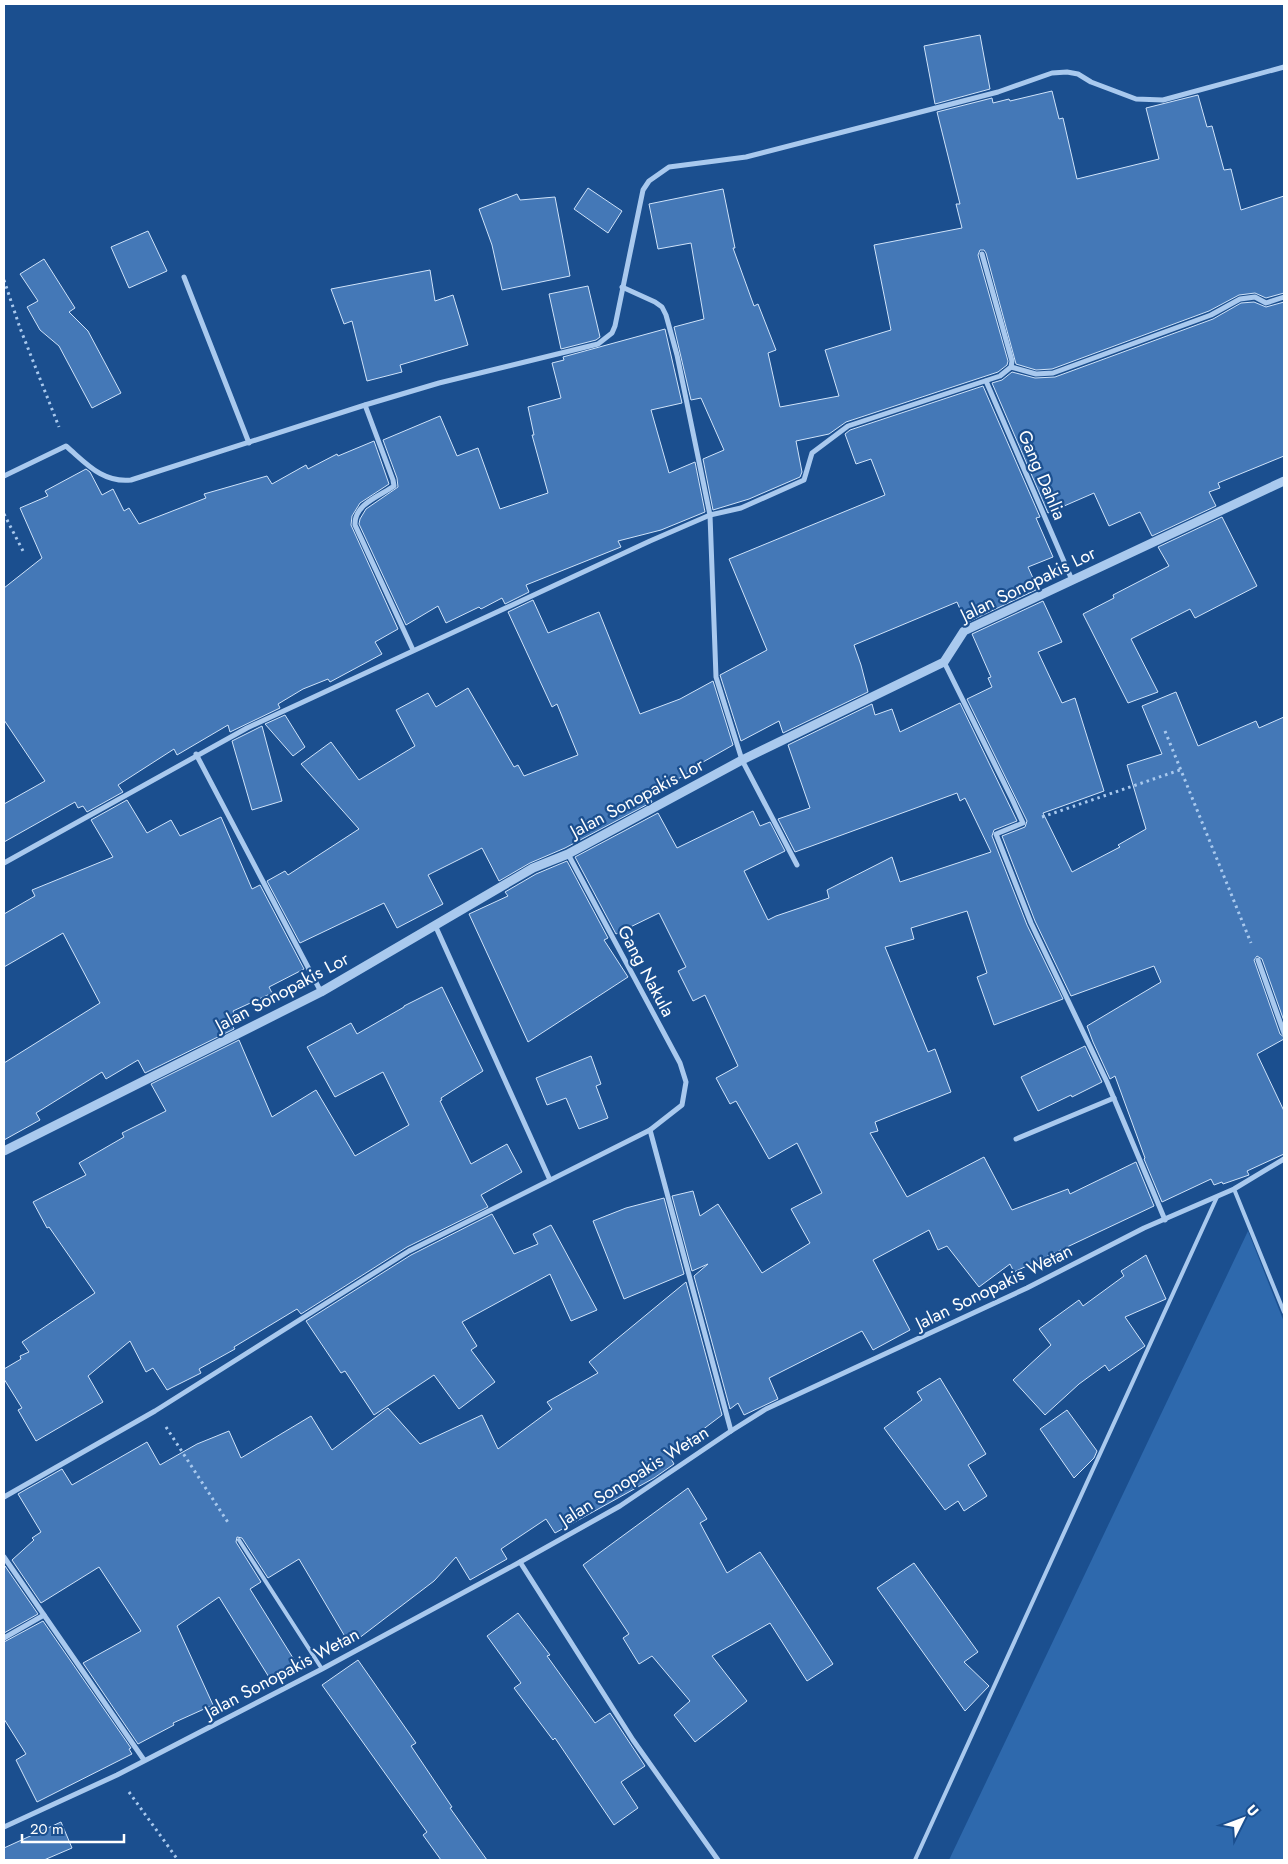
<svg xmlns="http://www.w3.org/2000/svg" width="1288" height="1864" viewBox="0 0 1288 1864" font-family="Jost,sans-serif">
<rect width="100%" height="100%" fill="#1b4f8f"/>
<path fill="#2e69ad" d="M1248,1231l36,91v538h-335z"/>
<g fill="#4478b7" stroke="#cfe3fa">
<path d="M980,35l10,54 -55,15 -11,-58z"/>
<path d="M1052,91l7,28 4,-1 14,61 82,-20 -13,-51 52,-13 9,32 5,-1 12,44 7,-1 10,41 43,-14v97l-18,5 -11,-5 -16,2 -30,16 -157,58 -16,1 -20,-6 -30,-111 -2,-3h-4l-2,5 30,106 -1,4 -9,7 -152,50 -17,12 -33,7 6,31 -2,5 -51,22 -36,11 -10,-51 21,-9 -23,-52 -10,2 -17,-73 30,-8 -13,-76 -33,6 -9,-45 74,-15 12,59h-2l21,58 4,-2 18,46 -8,3 12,54 59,-11 -14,-46 66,-20 -17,-85 88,-17 -6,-24h4l-23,-92 55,-14 1,5 16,-4 1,2z"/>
<path d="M588,188l34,23 -14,22 -34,-24z"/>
<path d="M517,194l3,6 35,-3 15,79 -68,14 -10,-45 -13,-36z"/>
<path d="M148,231l19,40 -38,17 -18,-41z"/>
<path d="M44,259l31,49 -6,4 19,19 33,62 -29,15 -33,-62 -19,-16 -13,-23 11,-6 -18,-27z"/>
<path d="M430,270l5,31 18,-6 15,50 -68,20 2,7 -35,9 -15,-60 -8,3 -13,-35z"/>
<path d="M588,286l12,51 -4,3 -35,9 -12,-55z"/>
<path d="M1254,302l12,5 18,-5v154l-66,27 2,5 -11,4 7,14 -64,30 -12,-24 -31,14 -15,-33 -46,20 -56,-130 10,-3 10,-8 23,6 20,-1 158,-58 28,-16z"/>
<path d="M665,329l17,74 -31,7 18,63 26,-11 10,50 -44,18 -43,11 3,6 -95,38 3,7 -24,12 -3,-6 -21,11 -2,-2 -33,16 -8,-17 -32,19 -47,-101 1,-5 6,-10 32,-22 -1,-9 -14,-38 57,-24 17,40 21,-8 22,61 48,-16 -16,-58h2l-6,-28 33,-9 -9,-35 12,-3 -1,-3z"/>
<path d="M983,386l57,131 -4,1 17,39 -25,10 10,22 -72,34 -9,-21 -103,43 7,20 7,27 -85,41 -4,-12 -38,20 -21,-66 47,-25 -38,-91 156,-64 -14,-36 -15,5 -11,-30 5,-4z"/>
<path d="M374,441l15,43 -29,19 -8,13 -1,9 47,104 -23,13 7,12 -52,28 -2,-3 -25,10 -25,15 2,4 -50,24 -2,-7 -51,30 -3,-6 -56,36 5,7 -36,20 -4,-6 -5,2 -3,-6 -71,40v-38l41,-23 -41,-61v-132l38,-30 -22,-50 28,-12 -3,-5 41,-22 4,3 12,23 11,-6 11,22 5,-3 10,16 67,-26 -2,-4 63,-18 5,8 34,-19 2,4 29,-15 1,2z"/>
<path d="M1222,517l35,69 -62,32 -5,-9 -59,30 27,53 -30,11 -45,-89 31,-16 -1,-3 56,-29 -11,-19z"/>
<path d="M533,600l15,33 51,-21 41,102 40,-15 33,-18 20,64 -37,21 2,2 -50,27 4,7 -87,46 -35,15 -31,18 -17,-33 -54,27 15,29 -46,24 -13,-25 -84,40 -33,-62 18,-10 3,4 71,-46 -58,-65 30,-22 28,38 56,-34 -19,-36 32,-17 8,14 32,-19 46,79 4,-2 6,11 54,-21 -21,-51 -5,3 -44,-95z"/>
<path d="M1043,601l19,41 -24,10 24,51 13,-5 29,93 -61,22 29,59 48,-25 -2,-2 28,-16 -19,-64 35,-11 -20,-48 34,-14 22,54 58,-25 3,7 25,-11v304l-22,-62 -5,-3 -3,4 26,74 4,3v2l-27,15 27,57v43l-37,17 2,4 -26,9 -1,-2 -8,3 -3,-6 -49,23 -18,-43 1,-1 -30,-82 -5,3 -17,-37 -6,-16 74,-44 -7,-16 -83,30 -36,-75 -33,-85 23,-9 2,-6 -60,-122 25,-12 -4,-9 3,-1 -19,-43z"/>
<path d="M960,703l57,118 -23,9 -2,6 35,89 36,74 -69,26 -17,-48 10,-4 -20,-62 -56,17 3,11 -29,8 43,105 7,-3 16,43 -76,30 3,9 -8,2 37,64 77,-40 28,53 56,-21 2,5 66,-32 18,44 -140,66 -4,-8 -31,23 -32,-41 -9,4 -9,-20 -56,30 37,70 -37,20 -11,-19 -93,47 9,21 -34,16 -6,-12 -8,6 -36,-133 14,-12 -16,7 -20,-75 21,-5 7,25 18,-12 44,69 48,-30 -19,-34 31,-16 -25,-50 -28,16 -33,-58 -6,3 -14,-26 22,-12 -33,-71 -12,6 -15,-30 8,-4 -27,-54 -43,21 -41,-77 83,-44 19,35 76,-37 7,15 10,-4 15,29 -41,20 24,49 8,-4 53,-18 -2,-8 65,-33 8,25 91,-30 -26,-54 -5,3 -3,-8 -162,59 -17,-33 32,-11 -22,-63 84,-41 3,11 17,-6 8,23z"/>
<path d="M285,715l20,32 -12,9 -28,-32z"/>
<path d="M262,726l20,75 -30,9 -20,-69z"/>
<path d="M127,800l20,33 24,-13 9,16 41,-19 31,72 8,-4 44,84 -35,18 3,6 -39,18 6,11 -6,4 1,3 -89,44 -7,-13 -32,19 -4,-7 -66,41 4,7 -36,20v-77l96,-60 -37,-70 -59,34v-53l31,-18 -3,-6 81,-33 -22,-37z"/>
<path d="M567,861l41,77 -4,2 24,37 -100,65 -59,-128 39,-18 -3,-4 31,-18z"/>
<path d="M442,987l41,84 -42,27 1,2 -2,1 31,63 36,-20 15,28 -41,23 7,12 -81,40 -106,67 -4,-5 -63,38 1,2 -36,20 2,4 -34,17 -14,-22 -7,4 -16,-31 -42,35 15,26 -67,39 -18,-31 4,-2 -18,-29v-10l17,-10 -1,-3 9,-4 -7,-10 73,-49 -46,-66 -2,1 -14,-26 53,-27 -7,-12 45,-26 -2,-4 44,-22 -15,-27 88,-44 33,77 44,-27 39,66 54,-31 -26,-53 -48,25 -28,-50 44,-24 6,11 47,-27v-1z"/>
<path d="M1085,1046l17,36 -30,15 -1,-2 -33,16 -17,-34z"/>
<path d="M591,1056l10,28 -5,2 12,32 -29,11 -13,-31 -19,7 -11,-27z"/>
<path d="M664,1198l20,76 -60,25 -31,-78 33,-13z"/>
<path d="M492,1214l22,40 24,-10 -5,-10 18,-9 46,85 -26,11 -21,-47 -88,48 15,24 -6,4 24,32 -36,27 -25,-34 -60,40 -29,-44 -4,2 -35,-52 105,-66z"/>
<path d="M1146,1255l20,44 -41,18 20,29 -36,25 -4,-6 -26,19 -34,31 -32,-35 38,-35 -12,-16 40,-29 4,6 41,-30 -3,-5z"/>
<path d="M686,1282l36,133 -53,40 5,9 -20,14 -99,55 -9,-14 -45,30 6,10 -37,21 -14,-23 -22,24 -84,64 -51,-86 -31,19 -26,-40 -5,-1 -1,5 25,40 -11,7 48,77 -26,16 -53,-85 -42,29 36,79 -40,18 1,2 -36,19 -55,-81 58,-32 -42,-64 -58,36 -29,-43 22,-20 -2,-2 9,-6 -23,-38 44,-25 10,16 75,-43 13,23 37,-21 32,-13 12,27 70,-42 21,34 56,-42 32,36 62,-29 16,34 54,-40 -5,-7 51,-29 -9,-11z"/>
<path d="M940,1378l46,76 -18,11 19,31 -23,15 -6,-10 -13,9 -61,-82 38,-28 -5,-8z"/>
<path d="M1067,1410l30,41 -3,7 -20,20 -34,-49z"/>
<path d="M688,1488l19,31 -7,4 27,50 33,-21 73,112 -26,17 -37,-58 -58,33 35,45 -52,41 -21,-27 16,-14 -38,-45 -13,8 -16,-26 6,-4 -46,-69z"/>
<path d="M914,1563l64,89 -14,10 25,24 -24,25 -88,-123z"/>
<path d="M5,1566l33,48 -34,19v-66z"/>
<path d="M518,1613l32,42 -3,1 48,67 15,-10 35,53 -24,16 17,26 -24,17 -59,-87 -2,2 -39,-52 7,-5 -34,-47z"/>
<path d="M43,1621l88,127 -2,1 3,5 -95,48 -21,-42 10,-6 -22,-35v-77z"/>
<path d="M358,1660l58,83 -5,3 41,61 -2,1 37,52h-46l-18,-25 4,-3 -105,-147z"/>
<path d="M61,1822l11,26 -28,12h-40v-12z"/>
</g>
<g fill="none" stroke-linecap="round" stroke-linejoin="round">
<g stroke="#a9c9ee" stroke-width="3" stroke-dasharray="2.5 4" stroke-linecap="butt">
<path d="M4,280l16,48 39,99"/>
<path d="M4,514l20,39"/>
<path d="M1165,731l86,212"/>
<path d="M1042,817l138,-47"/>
<path d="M166,1427l63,97"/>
<path d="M129,1792l49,68"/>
</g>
<g stroke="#a9c9ee" stroke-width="4">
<path d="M1234,1189l50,123"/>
<path d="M239,1540l83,129"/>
<path d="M915,1860l302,-663"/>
</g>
<g stroke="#a9c9ee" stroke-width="5">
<path d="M184,277l65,166"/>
<path d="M622,287l33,15 7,5 4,8 11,40 33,160 6,162 26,83 55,105"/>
<path d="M1011,367l25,7 17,-1 158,-58 29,-16 15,-2 11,6 18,-6"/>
<path d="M986,381l86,199"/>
<path d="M365,405l28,75 1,6c-14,10 -40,18 -39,39l58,125"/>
<path d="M4,476l62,-30c20,17 36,37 65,34l234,-75 74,-22 159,-39 14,-11 3,-7 28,-136 6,-9 20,-14 77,-10 252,-65 54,-19 15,-1 11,2 13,8 45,17 27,1 121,-33"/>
<path d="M944,662l68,137 11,24 -27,11 35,89 76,159 58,138"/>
<path d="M196,754l125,238"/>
<path d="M4,863l243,-135 403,-187 60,-26 31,-7 63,-28 8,-27 36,-27 152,-50 11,-9 1,-6 -30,-107"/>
<path d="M435,925l115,255"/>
<path d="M1258,960l26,73"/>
<path d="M650,1130l81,301"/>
<path d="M1016,1139l98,-41"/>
<path d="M4,1497l151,-86 254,-160 241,-121 32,-25 4,-23 -6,-19 -112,-209"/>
<path d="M4,1557l140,203"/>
<path d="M520,1562l113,178 85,120"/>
<path d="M4,1638l40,-23"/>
<path d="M4,1827l113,-52 205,-106 198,-107 100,-56 111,-75 35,-22 261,-121 117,-60 90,-39 50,-30"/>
</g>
<path stroke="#a9c9ee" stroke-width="9" d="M4,1151l317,-159 212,-124 35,-14 174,-94 202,-98 20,-31 320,-150"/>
</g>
<g text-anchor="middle" stroke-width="4.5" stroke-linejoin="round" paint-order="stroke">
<g font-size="18" fill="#fff" stroke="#1b4f8f">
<text transform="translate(1042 475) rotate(67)" y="6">Gang Dahlia</text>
<text transform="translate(1028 584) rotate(-26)" y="6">Jalan Sonopakis Lor</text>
<text transform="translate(637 798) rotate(-28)" y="6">Jalan Sonopakis Lor</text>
<text transform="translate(646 971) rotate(62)" y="6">Gang Nakula</text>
<text transform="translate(282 992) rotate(-28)" y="6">Jalan Sonopakis Lor</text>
<text transform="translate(994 1287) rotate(-26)" y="6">Jalan Sonopakis Wetan</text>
<text transform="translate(634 1476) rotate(-32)" y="6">Jalan Sonopakis Wetan</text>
<text transform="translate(282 1673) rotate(-28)" y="6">Jalan Sonopakis Wetan</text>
</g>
</g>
<rect width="1288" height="1864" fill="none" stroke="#ffffff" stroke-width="10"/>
<g transform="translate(1243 1819) rotate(48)" stroke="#1b4f8f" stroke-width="4" paint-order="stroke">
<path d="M0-4L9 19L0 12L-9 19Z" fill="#ffffff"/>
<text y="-8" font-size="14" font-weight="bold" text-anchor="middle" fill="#ffffff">U</text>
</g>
<path d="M22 1834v8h102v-8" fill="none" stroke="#ffffff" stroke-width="2.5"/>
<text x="30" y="1834" font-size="15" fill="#ffffff" stroke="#1b4f8f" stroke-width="4" paint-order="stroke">20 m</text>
</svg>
